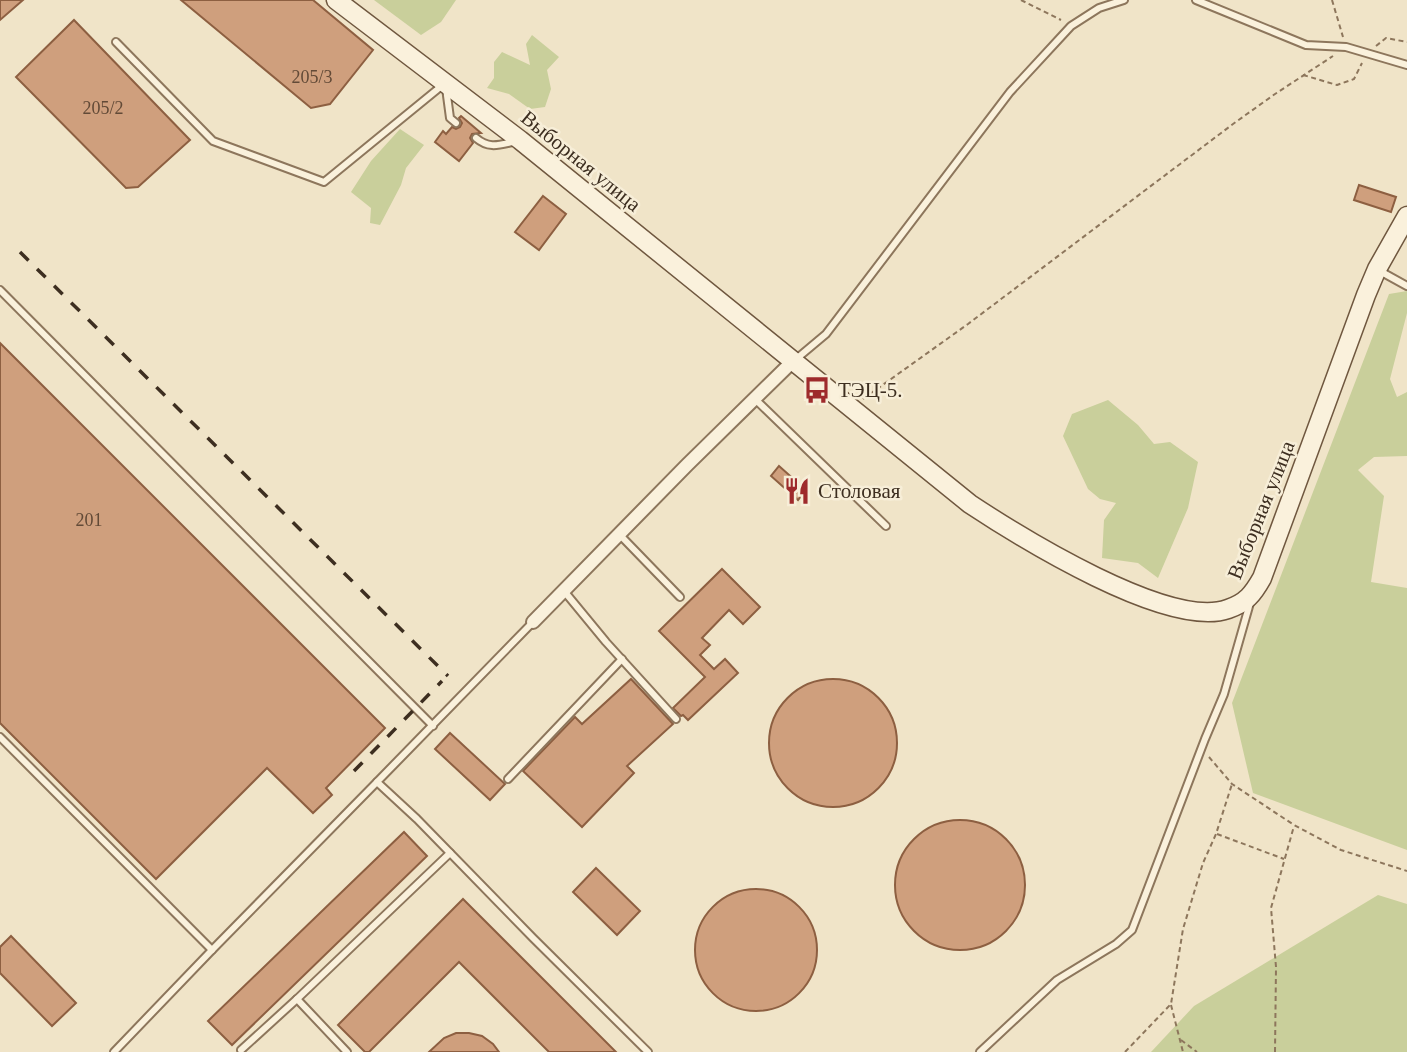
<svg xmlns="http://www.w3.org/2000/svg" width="1407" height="1052" viewBox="0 0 1407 1052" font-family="'Times New Roman',serif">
<rect width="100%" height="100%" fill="#f0e4c8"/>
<g fill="#c9cf9b">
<path d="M374,0h82l-15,22 -20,13z"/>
<path d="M532,35l27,22 -12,13 4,19 -6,18 -15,2 -21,-15 -22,-6 7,-10v-16l8,-10 28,13 -4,-21z"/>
<path d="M400,129l24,16 -18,23 -5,17 -21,40 -10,-2 1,-15 -20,-16 20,-31z"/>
<path d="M1407,291v22l-17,66 7,18 10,-5v64l-33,1 -16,13 26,26 -13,86 36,6v262l-154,-57 -21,-90 157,-409z"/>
<path d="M1108,400l30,25 16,19 16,-2 28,20 -10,46 -30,70 -20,-15 -36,-5 2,-38 12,-17 -16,-4 -12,-10 -25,-53 9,-22z"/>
<path d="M1378,895l29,9v148h-256l43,-46z"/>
</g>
<g fill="#cf9f7d" stroke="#8d5f41" stroke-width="2">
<path d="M0,0h23l-23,20z"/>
<path d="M181,0h132l60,50 -43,54 -19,4z"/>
<path d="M74,20l116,120 -52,47 -12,1 -110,-111z"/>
<path d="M461,116l20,17 -9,1 -2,4 3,5 -14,18 -24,-19 8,-11 3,3 6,-7 4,2 4,-2 2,-4 -3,-5z"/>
<path d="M1359,185l37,12 -5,15 -37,-12z"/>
<path d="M543,196l23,18 -27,36 -24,-18z"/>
<path d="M0,343l385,385 -59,60 6,7 -19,18 -46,-45 -111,111 -156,-156z"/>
<path d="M779,466l27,24 -8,10 -27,-24z"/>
<path d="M722,569l38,38 -17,17 -14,-14 -27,28 8,7 -10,10 14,14 11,-10 13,14 -50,47 -5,-5 -2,1 -8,-8 32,-31 -46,-46z"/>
<circle cx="833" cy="743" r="64"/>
<path d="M631,679l42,45 -46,42 7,7 -52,54 -59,-56 52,-54 7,7z"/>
<path d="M450,733l55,51 -15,16 -55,-51z"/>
<circle cx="960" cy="885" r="65"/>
<path d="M404,832l23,24 -195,189 -24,-24z"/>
<path d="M596,868l44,43 -23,24 -44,-43z"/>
<circle cx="756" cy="950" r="61"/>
<path d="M463,899l153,153h-67l-90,-90 -90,90h-4l-27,-27z"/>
<path d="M11,936l65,67 -24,23 -52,-53v-26z"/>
<path d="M456,1033h13l13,3 11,8 6,8h-70l15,-14z"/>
</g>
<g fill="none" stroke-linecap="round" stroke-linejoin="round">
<defs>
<g id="service">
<path d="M1196,0l110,45 40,2 61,18"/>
<path d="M116,42l97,99 111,41 120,-98"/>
<path d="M446,88l4,30 6,5"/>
<path d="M476,138c14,12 25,6 41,3"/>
<path d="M1378,270l29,16"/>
<path d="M0,290l433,436"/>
<path d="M795,360l31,-26 184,-242 61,-66 28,-18 25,-8"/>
<path d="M755,399l131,127"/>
<path d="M619,534l61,63"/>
<path d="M564,591l42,51 70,77"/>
<path d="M533,622l-156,160 40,37 116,119 115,114"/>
<path d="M0,737l212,213"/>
<path d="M508,779l114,-120"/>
<path d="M297,999l50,53"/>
<path d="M241,1050l56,-51 153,-146"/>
<path d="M114,1052l98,-102 165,-168"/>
<path d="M980,1052l77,-72 59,-36 16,-14 73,-191 19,-45 26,-91"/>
</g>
<path id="minor" d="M533,622l154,-157 106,-104"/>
<path id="secondary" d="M336,0l184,140 450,364c50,33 199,126 258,105 18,-6 25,-15 34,-31l104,-283 11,-26 30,-53"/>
</defs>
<use href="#service" stroke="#8d765c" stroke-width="10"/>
<use href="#minor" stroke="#8d765c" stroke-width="16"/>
<use href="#secondary" stroke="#6f573f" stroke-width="21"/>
<g stroke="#8d765c" stroke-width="2" stroke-dasharray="5 3.5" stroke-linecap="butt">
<path d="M1021,0l40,20"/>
<path d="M1332,0l11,37"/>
<path d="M1376,46l10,-8 21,4"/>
<path d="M1303,75l34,10 17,-6 8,-16"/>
<path d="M863,399l105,-75 265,-200 42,-30 58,-38"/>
<path d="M1209,757l23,27 62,41 47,25 66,21"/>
<path d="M1217,834l67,25"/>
<path d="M1171,1005l12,47"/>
<path d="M1181,1040l16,12"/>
<path d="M1125,1052l46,-48 12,-75 20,-66 13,-29 16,-50"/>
<path d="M1275,1052l1,-85 -5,-59 23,-82"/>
</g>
<use href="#service" stroke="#faf1dc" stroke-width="6"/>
<use href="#minor" stroke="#faf1dc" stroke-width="12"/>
<use href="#secondary" stroke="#faf1dc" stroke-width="18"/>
<g stroke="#3d2e20" stroke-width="3.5" stroke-dasharray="12 12" stroke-linecap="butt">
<path d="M20,252l428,424"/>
<path d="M354,771l88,-90"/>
</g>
</g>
<defs>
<symbol id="bus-bare" viewBox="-9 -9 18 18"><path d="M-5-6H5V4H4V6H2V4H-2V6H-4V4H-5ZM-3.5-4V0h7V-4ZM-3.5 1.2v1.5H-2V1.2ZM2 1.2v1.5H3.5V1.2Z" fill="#9e2a2b" stroke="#f7eed8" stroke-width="2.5" paint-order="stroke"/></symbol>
<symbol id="restaurant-bare" viewBox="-9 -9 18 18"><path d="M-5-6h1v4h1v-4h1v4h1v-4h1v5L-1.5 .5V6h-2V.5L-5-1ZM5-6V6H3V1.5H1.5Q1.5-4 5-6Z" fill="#9e2a2b" stroke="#f7eed8" stroke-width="2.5" paint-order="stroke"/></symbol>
</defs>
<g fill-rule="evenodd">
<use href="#bus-bare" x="798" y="371" width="38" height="38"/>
<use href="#restaurant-bare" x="778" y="472" width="38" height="38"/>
</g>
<g text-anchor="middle" stroke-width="5" stroke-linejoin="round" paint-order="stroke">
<g font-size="18" fill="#624a37">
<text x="312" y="83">205/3</text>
<text x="103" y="114">205/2</text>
<text x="89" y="526">201</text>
</g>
<g font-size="21" fill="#3d2e20" stroke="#f7eed8">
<text transform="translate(581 161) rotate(39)" y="7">Выборная улица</text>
<text transform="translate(1261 510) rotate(-68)" y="7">Выборная улица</text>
</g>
<g font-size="21" fill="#3d2e20" stroke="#f7eed8" text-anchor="start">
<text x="838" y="397">ТЭЦ-5.</text>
<text x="818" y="498">Столовая</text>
</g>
</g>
</svg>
